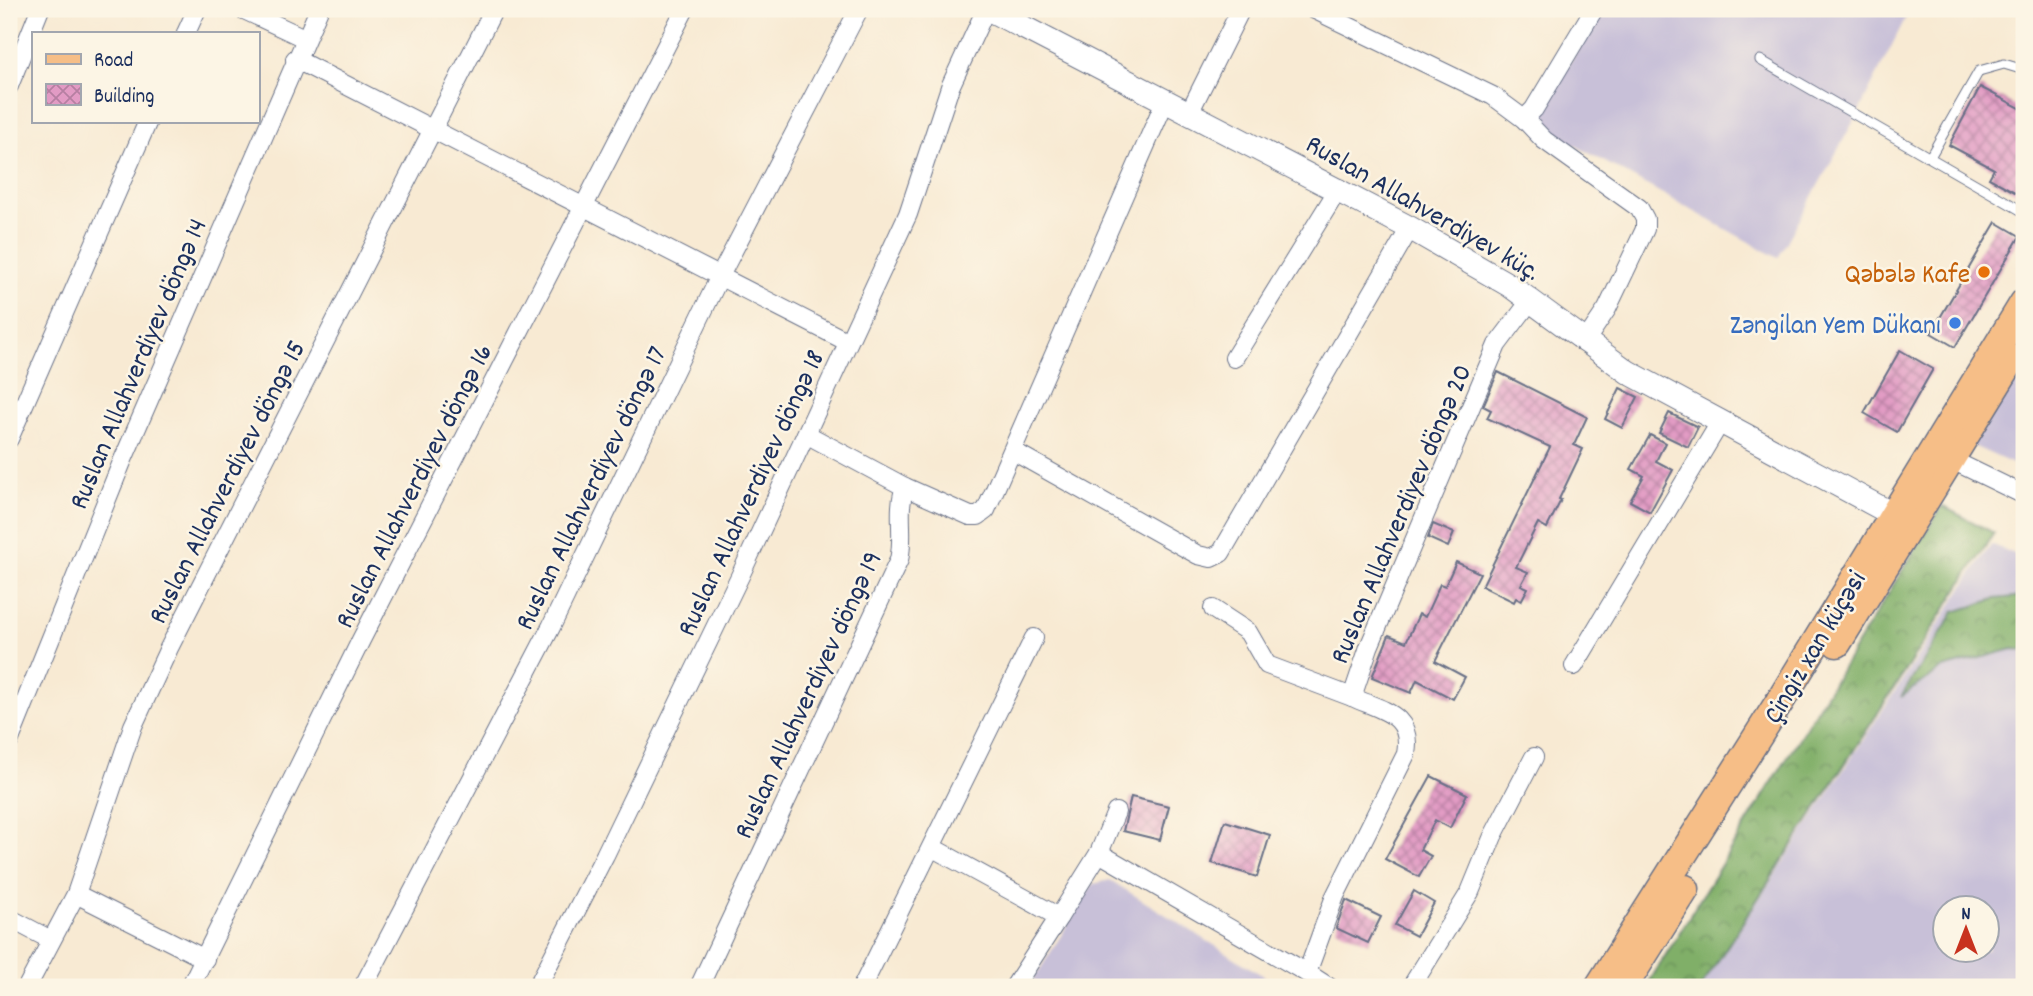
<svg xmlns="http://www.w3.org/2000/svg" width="2033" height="996" viewBox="0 0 2033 996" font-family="Dekko,sans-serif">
<defs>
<pattern id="forest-crowns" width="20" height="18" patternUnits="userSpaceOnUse" patternTransform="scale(1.75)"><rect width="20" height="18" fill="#80af68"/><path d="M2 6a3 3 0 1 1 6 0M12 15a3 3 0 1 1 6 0" fill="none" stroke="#688f59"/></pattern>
<pattern id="building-cross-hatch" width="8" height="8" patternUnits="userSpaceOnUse" patternTransform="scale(1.75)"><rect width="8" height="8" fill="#e29bc4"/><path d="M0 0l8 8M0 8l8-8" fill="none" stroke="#b67fa2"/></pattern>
</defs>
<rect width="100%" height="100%" fill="#fcf5e5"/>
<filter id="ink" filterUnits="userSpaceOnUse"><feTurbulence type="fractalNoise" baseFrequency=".0143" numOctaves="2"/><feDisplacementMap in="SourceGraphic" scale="14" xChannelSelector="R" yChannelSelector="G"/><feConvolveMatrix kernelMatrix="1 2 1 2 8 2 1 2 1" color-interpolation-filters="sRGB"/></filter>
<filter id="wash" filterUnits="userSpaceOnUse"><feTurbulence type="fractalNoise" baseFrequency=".00686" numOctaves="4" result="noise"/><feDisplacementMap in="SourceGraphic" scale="28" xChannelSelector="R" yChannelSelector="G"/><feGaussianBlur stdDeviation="1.57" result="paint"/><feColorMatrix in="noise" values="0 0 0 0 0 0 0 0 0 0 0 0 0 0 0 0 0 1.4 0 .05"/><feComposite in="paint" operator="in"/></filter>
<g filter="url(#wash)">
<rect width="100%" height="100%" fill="#f8ead3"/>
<g fill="#c8c0d8" fill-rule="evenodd">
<path d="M1603,9h307l-53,106 -79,143 -245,-136z"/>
<path d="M2024,357v112l-53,-24z"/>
<path d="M1991,544l33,14v429h-322zM1946,908h42v42h-42z"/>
<path d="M1110,880l171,107h-252l64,-103z"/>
</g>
<g fill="url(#forest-crowns)" stroke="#4e6f63" stroke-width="2">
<path d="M1942,506l52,27 -293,454h-55z"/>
<path d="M2024,596v54l-11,-1 -70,19 -42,29 53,-85 41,-13z"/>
</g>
<g id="blocks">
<g fill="url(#building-cross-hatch)">
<path d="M1980,87l44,23v87l-35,-19 5,-9 -45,-24z"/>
<path d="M1996,222l24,14 -65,111 -24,-14z"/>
<path d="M1900,350l33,19 -36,63 -33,-19z"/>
<path d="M1498,372l89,45 -13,28 9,4 -24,50 2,1 -14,28 -9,-5 -22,44 12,5 -7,13 7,3 -7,13 -5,-3 -2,4 -32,-16 68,-139 -63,-29 4,-8 -8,-4z"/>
<path d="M1620,388l18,9 -16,31 -17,-9z"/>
<path d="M1669,413l29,14 -10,20 -29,-14z"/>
<path d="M1650,435l15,8 -9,18 17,9 -23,42 -20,-11 14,-25 -13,-7z"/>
<path d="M1433,524l21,9 -6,14 -20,-9z"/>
<path d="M1456,562l24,11 -45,88 30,16 -12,22 -36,-19 -6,13 -39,-16 17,-42 17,7 13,-28 6,3 15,-33 5,2z"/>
<path d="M1431,776l36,18 -17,34 -15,-8 -15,30 11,6 -12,21 -34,-18z"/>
<path d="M1131,797l38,9 -9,34 -37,-9z"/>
<path d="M1225,821l45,14 -13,42 -45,-14z"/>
<path d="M1414,891l20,12 -18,33 -21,-11z"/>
<path d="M1346,900l35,17 -13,26 -32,-15z"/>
</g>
</g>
</g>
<g filter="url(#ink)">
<use href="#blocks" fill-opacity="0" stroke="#687087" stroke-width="2"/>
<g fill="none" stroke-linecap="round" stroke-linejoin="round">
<defs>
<g id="service">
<path d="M1760,60l264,152"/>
<path d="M1930,157l49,-86 25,-7 20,6"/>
</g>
<g id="minor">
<path d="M242,9l62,29"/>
<path d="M1313,9l180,87 31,23 20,21 95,68 6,11v10l-38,80 -23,34"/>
<path d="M186,33l11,-24"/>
<path d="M295,59l553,283"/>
<path d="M9,86l31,-77"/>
<path d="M1190,111l51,-102"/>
<path d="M1524,119l10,-10 60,-100"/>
<path d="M1234,358l105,-170"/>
<path d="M806,434l99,53"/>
<path d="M9,439l139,-318"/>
<path d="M1013,451l185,104 13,3 10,-5 189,-325"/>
<path d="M1950,459l74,36"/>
<path d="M1213,609l35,23 19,33 85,32"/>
<path d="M1574,666l147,-245"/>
<path d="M9,742l113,-280 197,-453"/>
<path d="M933,848l126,69 40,-64 208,120"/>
<path d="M1099,853l17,-41"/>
<path d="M76,894l129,65"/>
<path d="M9,918l42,22"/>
<path d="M27,987l49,-93 57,-168 36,-78 325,-639"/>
<path d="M190,987l171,-347 324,-631"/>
<path d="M363,987l188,-360 170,-353 138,-265"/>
<path d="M537,987l68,-132 135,-279 168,-362 42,-127 36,-78"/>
<path d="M699,987l200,-427c6,-25 -3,-49 6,-73l65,29h8l8,-6 180,-411"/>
<path d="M862,987l172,-349"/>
<path d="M1014,987l45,-70"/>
<path d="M1329,987l-22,-14 28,-77 71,-142c7,-40 -23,-43 -54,-57l17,-50 128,-302 34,-45"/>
<path d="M1411,987l59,-95 23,-56 41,-79"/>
</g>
<path id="tertiary" d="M988,9l422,219 99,57 119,87 264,142"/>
<g id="primary">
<path d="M1837,643l175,-284"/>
<path d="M1599,987l183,-289 242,-395"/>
<path d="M1623,987l62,-98"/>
</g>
</defs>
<use href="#service" stroke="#687087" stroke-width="11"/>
<use href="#minor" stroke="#687087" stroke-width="20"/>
<use href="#tertiary" stroke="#687087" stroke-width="25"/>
<use href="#primary" stroke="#687087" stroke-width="31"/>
<use href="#service" stroke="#fff" stroke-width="9"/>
<use href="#minor" stroke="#fff" stroke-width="18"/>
<use href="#tertiary" stroke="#fff" stroke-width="23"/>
<use href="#primary" stroke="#f6be87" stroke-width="28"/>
</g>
</g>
<circle fill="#e8710a" stroke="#fcf5e5" stroke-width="2.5" cx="1984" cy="272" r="7"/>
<circle fill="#3f7fe0" stroke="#fcf5e5" stroke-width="2.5" cx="1955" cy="323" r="7"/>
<g text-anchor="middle" stroke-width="5" stroke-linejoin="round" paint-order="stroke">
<g font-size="28" fill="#1b2f5e" stroke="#fcf5e5">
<text transform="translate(1424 206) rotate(30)" y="10">Ruslan Allahverdiyev küç.</text>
<text transform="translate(136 363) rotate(-67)" y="10">Ruslan Allahverdiyev döngə 14</text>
<text transform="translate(225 481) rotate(-63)" y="10">Ruslan Allahverdiyev döngə 15</text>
<text transform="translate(412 485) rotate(-63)" y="10">Ruslan Allahverdiyev döngə 16</text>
<text transform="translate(589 487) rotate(-64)" y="10">Ruslan Allahverdiyev döngə 17</text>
<text transform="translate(749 492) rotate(-65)" y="10">Ruslan Allahverdiyev döngə 18</text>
<text transform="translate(1399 513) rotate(-67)" y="10">Ruslan Allahverdiyev döngə 20</text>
<text transform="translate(1813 646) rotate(-59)" y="10">Çingiz xan küçəsi</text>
<text transform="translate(806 694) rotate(-65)" y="10">Ruslan Allahverdiyev döngə 19</text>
</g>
<g font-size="28" fill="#c56008" stroke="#fcf5e5" text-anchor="end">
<text x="1970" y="282">Qəbələ Kafe</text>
</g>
<g font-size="28" fill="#366cbe" stroke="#fcf5e5" text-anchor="end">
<text x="1941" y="333">Zəngilan Yem Dükanı</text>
</g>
</g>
<rect width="2033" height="996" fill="none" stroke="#fcf5e5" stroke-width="35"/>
<rect x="32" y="32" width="228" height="91" fill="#fcf5e5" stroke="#a2a6af" stroke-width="2"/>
<rect x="46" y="54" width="35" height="10" fill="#f6be87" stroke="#a2a6af" stroke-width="2"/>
<text x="94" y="66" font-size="21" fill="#1b2f5e">Road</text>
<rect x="46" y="84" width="35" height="21" fill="url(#building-cross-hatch)" stroke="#a2a6af" stroke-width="2"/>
<text x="94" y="102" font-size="21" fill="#1b2f5e">Building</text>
<g transform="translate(1966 929)"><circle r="33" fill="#fcf5e5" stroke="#a2a6af" stroke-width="2"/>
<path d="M0-5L12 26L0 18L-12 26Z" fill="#c8321e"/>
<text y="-10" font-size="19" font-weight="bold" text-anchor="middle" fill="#1b2f5e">N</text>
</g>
</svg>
